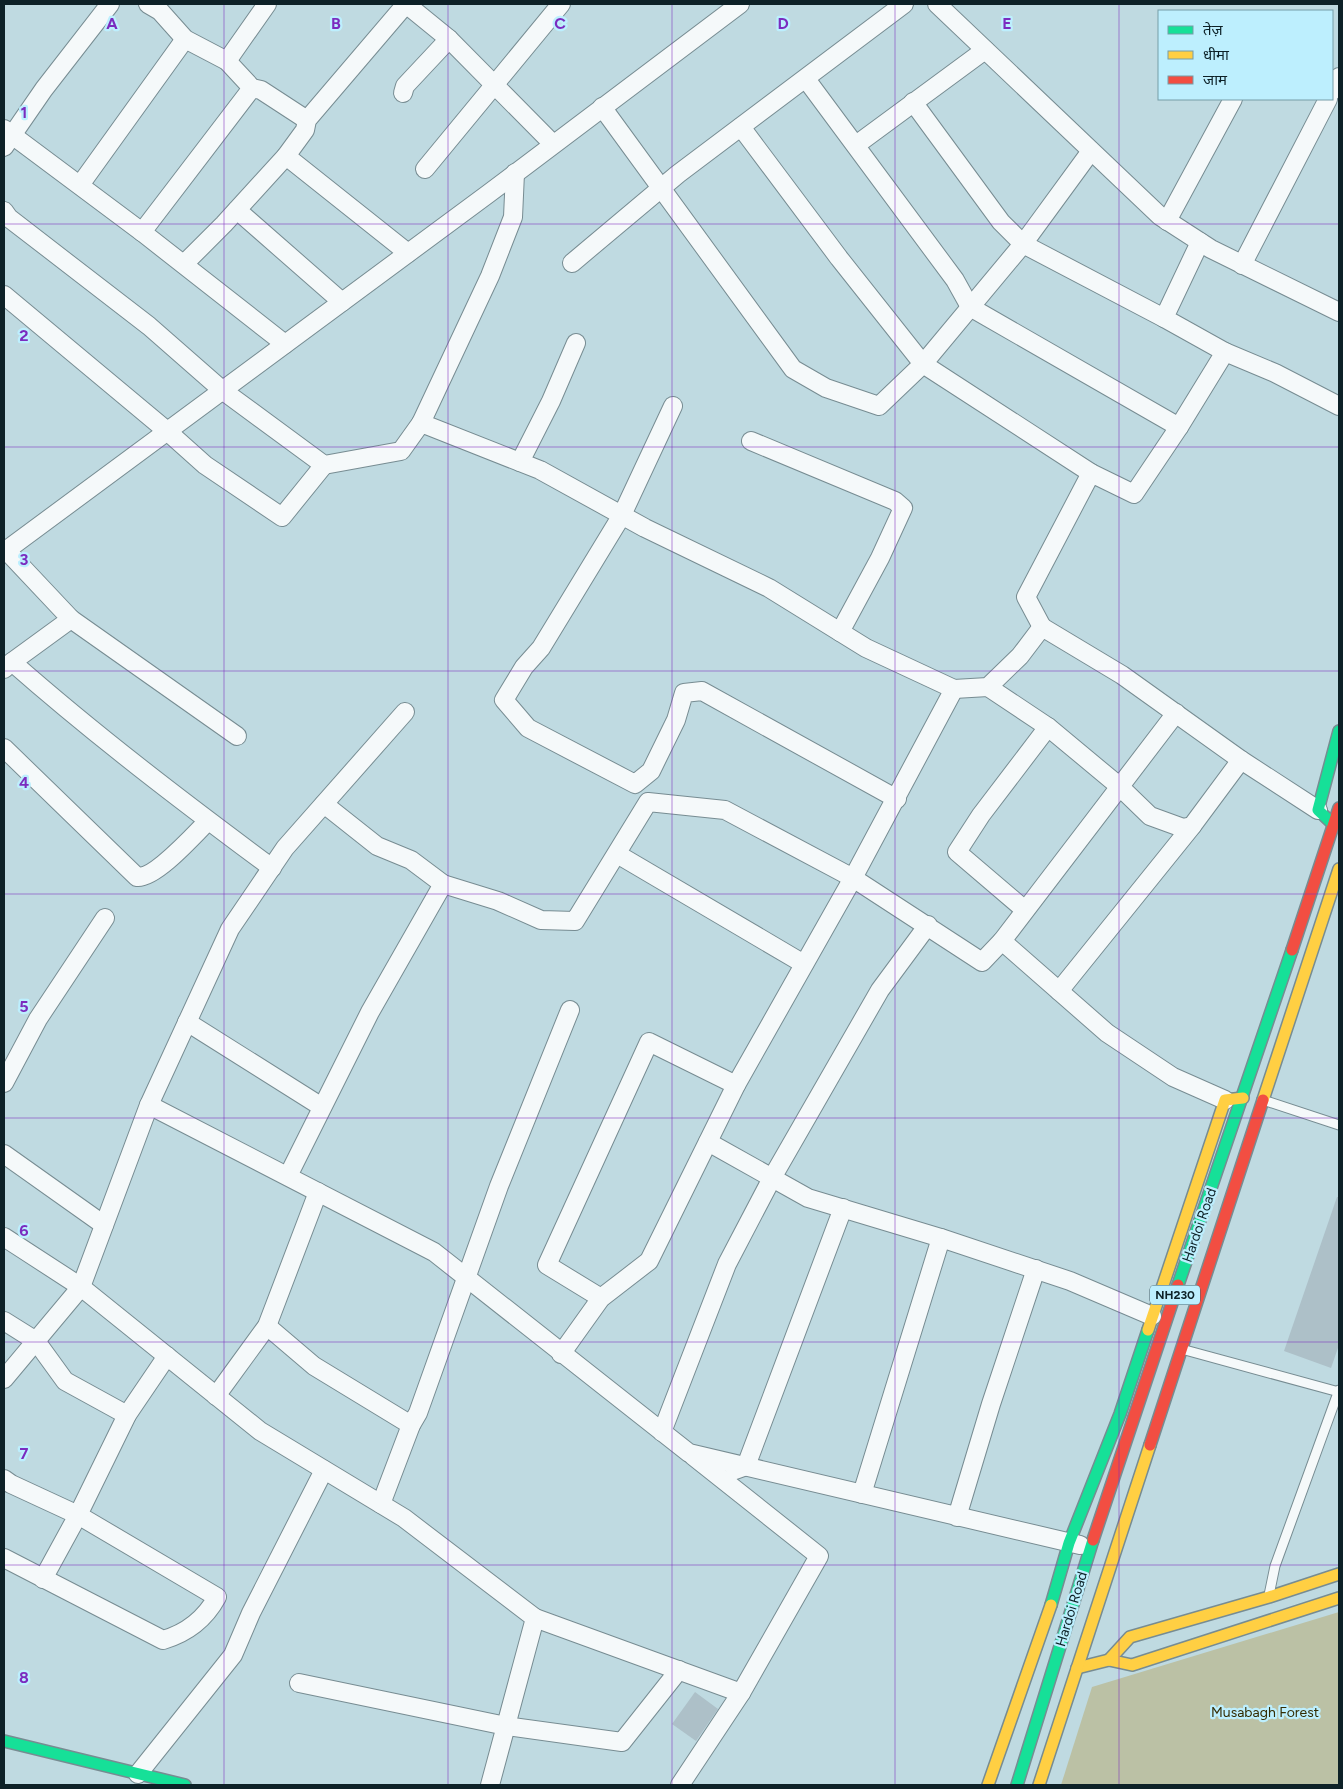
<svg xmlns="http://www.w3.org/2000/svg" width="1343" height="1789" viewBox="0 0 1343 1789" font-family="Figtree,'Noto Sans Devanagari',sans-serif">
<rect width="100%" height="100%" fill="#bfdae1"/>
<path fill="#bbc1a5" d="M1339,1612v173h-278l31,-98z"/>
<g fill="#adc0c8">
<path d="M1337,1197h2v148l-8,23 -47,-17z"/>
<path d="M695,1692l23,17 -22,32 -24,-17z"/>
</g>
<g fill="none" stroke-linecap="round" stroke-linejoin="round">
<defs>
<g id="lane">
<path d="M1266,1101l73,24"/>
<path d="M1185,1350l154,42"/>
<path d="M1269,1595l6,-29 64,-176"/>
</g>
<g id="street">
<path d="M148,4l12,7 25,28 42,22 25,27 9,2 46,30"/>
<path d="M406,4l43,35 104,105"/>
<path d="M937,4l223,212 51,33 128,63"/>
<path d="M227,61l40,-57"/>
<path d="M806,79l149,201 15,27 209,120 -45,67 -43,-21 -65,124 16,30"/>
<path d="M1332,91l7,-14"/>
<path d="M403,93l2,-7 44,-47"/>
<path d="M913,102l88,120 22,22 141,74"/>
<path d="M602,107l191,262 33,19 53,18 44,-42 168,109"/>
<path d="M741,127l98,131 84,106 100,-120 68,-93"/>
<path d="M4,129l138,103 143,112"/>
<path d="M856,145l129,-95"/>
<path d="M4,147l40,-58 66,-85"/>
<path d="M286,156l122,97"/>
<path d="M425,169l136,-165"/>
<path d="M80,185l105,-146"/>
<path d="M237,210l105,92"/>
<path d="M4,211l5,7 140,108 73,64 102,75 77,-14 20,-28 119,47 105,58 124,60 97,60 88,41 -101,189 -117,207 -87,176 -48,37 -40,56"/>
<path d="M1167,221l66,-122"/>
<path d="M142,232l110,-144"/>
<path d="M572,263l106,-89 226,-170"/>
<path d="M184,264l40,-40 62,-68 19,-26 2,-10 99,-116"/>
<path d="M1242,265l86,-166"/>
<path d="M4,295l163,136 38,34 77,52 42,-52"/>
<path d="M1225,352l50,21 64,33"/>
<path d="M673,406l-51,109 -81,133 -17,19 -20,33 24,28 107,56 16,-13 25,-51 8,-27 18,-2 195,108"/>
<path d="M421,423l69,-147 23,-59 2,-44"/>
<path d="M1179,427l46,-75 -61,-34 36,-76"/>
<path d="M751,441l144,60 8,7 -23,50 -40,74"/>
<path d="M520,462l31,-61 25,-58"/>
<path d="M6,550l65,69 -59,43"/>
<path d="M4,552l484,-358 252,-190"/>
<path d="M71,619l166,117"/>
<path d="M4,669l8,-7c83,73 171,140 260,206"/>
<path d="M988,687l60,40 71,59 31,30 33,12 9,-2 49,-66"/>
<path d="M954,689l34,-2 32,-31 22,-29 80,48 119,85 77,50"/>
<path d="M4,748l133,129c18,2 57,-42 71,-56"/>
<path d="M324,804l53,42 34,14 32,24 55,17 43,19 34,1 73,-119 77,8 128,68 129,84 20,-21 105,92 66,44 52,23"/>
<path d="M617,854l187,110"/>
<path d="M1025,910l-68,-58 24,-37 67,-88"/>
<path d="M1002,941l174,-228"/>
<path d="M1059,991l133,-165"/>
<path d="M187,1022l135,85"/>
<path d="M4,1083l34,-64 67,-101"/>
<path d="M149,1105l81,-176 55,-81 120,-136"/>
<path d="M708,1142l100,56 133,40 129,43 82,35"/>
<path d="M4,1154l100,71"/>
<path d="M288,1176l82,-164 73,-128"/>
<path d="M4,1237l77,50 179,144 144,87 131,100 -45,167"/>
<path d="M601,1298l-54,-33 102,-223 87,43"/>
<path d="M4,1321l32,20 29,40 62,34"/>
<path d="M267,1326l47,40 97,59"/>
<path d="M4,1379l77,-92 68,-182 285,147 255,201 391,92"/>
<path d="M216,1396l51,-70 51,-134"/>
<path d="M662,1432l65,-168 45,-86 108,-188 48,-65"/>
<path d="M735,1470l11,-4 97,-258"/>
<path d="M4,1479l7,5 67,31 139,82c-12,22 -30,36 -54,43l-159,-82"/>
<path d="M862,1494l79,-256"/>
<path d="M381,1504l30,-79 7,-12 81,-227 71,-176"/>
<path d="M957,1517l34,-113 45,-135"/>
<path d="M43,1579l35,-64 49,-100 40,-59"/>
<path d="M535,1618l206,75 78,-137 -126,-100"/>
<path d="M299,1683l207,43 116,16 57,-72"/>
<path d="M138,1774l95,-119 18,-42 73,-143"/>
<path d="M680,1785l61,-92"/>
</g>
<g id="fast">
<path d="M1334,825l-16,-15 21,-79"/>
<path d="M1178,1285l114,-335"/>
<path d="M1051,1605l18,-62 51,-129 28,-84"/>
<path d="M4,1741l181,44"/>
<path d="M1017,1785l76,-245"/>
</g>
<g id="slow">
<path d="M1263,1100l76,-231"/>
<path d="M1148,1330l77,-230 18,-2"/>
<path d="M1109,1660l21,-23 139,-40 70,-23"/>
<path d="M1077,1668l32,-8 23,5 207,-67"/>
<path d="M988,1785l63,-180"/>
<path d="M1039,1785l111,-340"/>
</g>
<g id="jam">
<path d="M1292,950l47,-142"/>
<path d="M1150,1445l113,-345"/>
<path d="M1093,1540l85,-255"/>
</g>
</defs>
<use href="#lane" stroke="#778c92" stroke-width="11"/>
<use href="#street" stroke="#778c92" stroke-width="20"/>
<use href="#fast" stroke="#778c92" stroke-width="14"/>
<use href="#slow" stroke="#778c92" stroke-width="14"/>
<use href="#jam" stroke="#778c92" stroke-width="14"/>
<use href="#lane" stroke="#f5f9fa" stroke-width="9"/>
<use href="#street" stroke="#f5f9fa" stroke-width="18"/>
<use href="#fast" stroke="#16e098" stroke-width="11"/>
<use href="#slow" stroke="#ffcf43" stroke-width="11"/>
<use href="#jam" stroke="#f24e42" stroke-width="11"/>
</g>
<path fill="none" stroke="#7b2cbf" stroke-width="1" stroke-opacity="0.55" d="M224,4v1781M448,4v1781M672,4v1781M895,4v1781M1119,4v1781M4,224h1335M4,447h1335M4,671h1335M4,894h1335M4,1118h1335M4,1342h1335M4,1565h1335"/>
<g text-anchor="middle" stroke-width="4.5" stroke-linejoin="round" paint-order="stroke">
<rect fill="#bdeffe" stroke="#425f68" stroke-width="1" x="1150" y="1285.5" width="50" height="19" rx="4"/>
<g font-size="12" font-weight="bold" fill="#0d2127">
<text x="1175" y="1299">NH230</text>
</g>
<g font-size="14" fill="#0d2127" stroke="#bdeffe">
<text transform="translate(1199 1225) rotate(-71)" y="5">Hardoi Road</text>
<text transform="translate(1071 1609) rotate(-73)" y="5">Hardoi Road</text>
</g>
<g font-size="14" fill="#342c03" stroke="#bdeffe">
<text x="1265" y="1717">Musabagh Forest</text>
</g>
</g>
<g font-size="16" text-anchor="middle" font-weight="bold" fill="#7b2cbf" stroke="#bdeffe" stroke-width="4.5" stroke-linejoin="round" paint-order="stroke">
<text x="112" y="29">A</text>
<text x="336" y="29">B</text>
<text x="560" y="29">C</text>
<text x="783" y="29">D</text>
<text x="1007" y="29">E</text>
<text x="24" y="118">1</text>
<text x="24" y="341">2</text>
<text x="24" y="565">3</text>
<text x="24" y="788">4</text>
<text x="24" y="1012">5</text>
<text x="24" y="1236">6</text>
<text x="24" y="1459">7</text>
<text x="24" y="1683">8</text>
</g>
<rect width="1343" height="1789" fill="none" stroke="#0d2127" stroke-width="10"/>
<rect x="1158" y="10" width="175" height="90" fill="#bdeffe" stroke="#779da8"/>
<rect x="1168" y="26" width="25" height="8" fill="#16e098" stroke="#779da8"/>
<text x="1203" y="35" font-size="15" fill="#0d2127">तेज़</text>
<rect x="1168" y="51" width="25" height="8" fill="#ffcf43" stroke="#779da8"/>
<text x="1203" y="60" font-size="15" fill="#0d2127">धीमा</text>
<rect x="1168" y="76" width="25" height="8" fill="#f24e42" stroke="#779da8"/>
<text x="1203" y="85" font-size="15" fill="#0d2127">जाम</text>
</svg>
